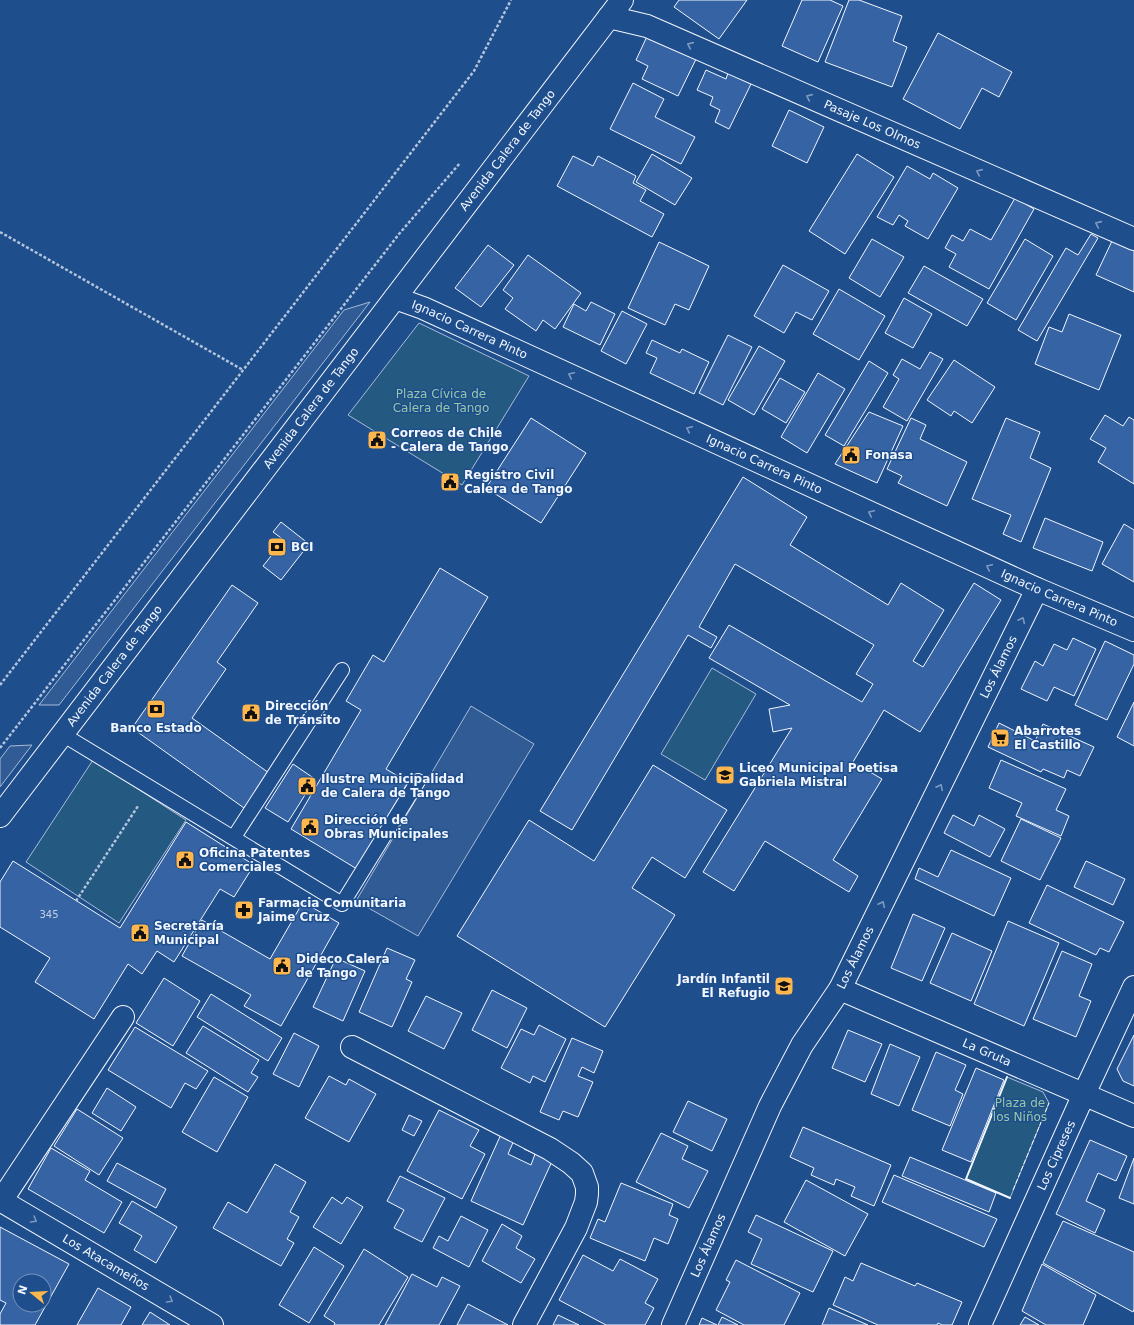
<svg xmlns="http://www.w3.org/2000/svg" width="1134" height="1325" viewBox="0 0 1134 1325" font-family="'DejaVu Sans',sans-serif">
<rect width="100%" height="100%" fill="#1f4e8c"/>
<g fill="#245a82" stroke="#a8bbd7">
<path d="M419,323l110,53 -67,109 -114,-70z"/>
<path d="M712,668l44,26 -51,86 -44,-26z"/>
<path d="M93,760l93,60 -67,103 -93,-61z"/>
<path d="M1007,1077l36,15 6,11 -39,95 -44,-19z"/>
</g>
<g fill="#305b95" stroke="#a8bbd7">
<path d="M370,302l-311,403h-20l305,-395z"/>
<path d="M471,706l63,38 -116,192 -62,-35z"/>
<path d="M32,745l-32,42v-28l10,-13z"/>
</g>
<g fill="#3563a3" stroke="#f2f6ff" fill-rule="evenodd">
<path d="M679,0h68l-28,39 -45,-32z"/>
<path d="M802,0h28l13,6 -25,56 -36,-16z"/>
<path d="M849,0h10l43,16 -9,25 14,6 -15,40 -67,-25z"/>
<path d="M650,30l49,23 -21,43 -36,-17 6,-13 -12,-6z"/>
<path d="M938,33l74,39 -13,25 -17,-9 -22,41 -57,-30z"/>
<path d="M706,70l20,9 2,-6 23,11 -22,45 -14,-7 5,-12 -10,-5 3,-8 -16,-7z"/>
<path d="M633,83l31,16 -9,18 40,20 -14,27 -71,-35z"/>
<path d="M789,110l35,17 -17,36 -35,-17z"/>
<path d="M652,154l40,24 -17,27 -39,-23z"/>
<path d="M857,154l37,23 -49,77 -36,-23z"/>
<path d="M573,156l20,10 5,-10 38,20 -3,7 13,7 -6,11 24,13 -12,23 -95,-51z"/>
<path d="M907,166l23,13 3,-6 25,15 -30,51 -23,-13 3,-5 -9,-6 -6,10 -16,-8z"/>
<path d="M1015,198l19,11 -45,80 -40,-22 7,-13 -11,-6 7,-13 11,6 7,-12 21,11z"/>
<path d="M1091,234l7,4 -61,103 -19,-11 48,-82 12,7z"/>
<path d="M872,239l32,18 -24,40 -31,-19z"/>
<path d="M1025,239l28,17 -37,64 -29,-17z"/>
<path d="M1112,241l22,9v42l-38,-17z"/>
<path d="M659,242l50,24 -20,44 -14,-6 -10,21 -37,-17z"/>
<path d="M488,245l26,20 -33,42 -26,-19z"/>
<path d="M528,255l53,38 -26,36 -12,-9 -7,11 -31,-22 8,-11 -10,-8z"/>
<path d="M783,265l46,26 -17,29 -16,-8 -12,21 -30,-17z"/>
<path d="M924,266l59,33 -16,27 -59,-33z"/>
<path d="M839,289l46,27 -26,44 -46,-26z"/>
<path d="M904,298l28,16 -19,34 -28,-15z"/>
<path d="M591,302l24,12 -15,31 -37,-18 11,-23 12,7z"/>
<path d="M622,311l25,13 -21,40 -25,-13z"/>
<path d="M1069,314l52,21 -22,55 -64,-26 14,-37 13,5z"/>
<path d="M728,335l24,12 -29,58 -24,-12z"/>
<path d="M652,340l28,13 2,-4 27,13 -15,32 -44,-21 7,-15 -11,-5z"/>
<path d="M759,346l26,15 -31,54 -26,-15z"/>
<path d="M930,352l13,7 -36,62 -24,-14 16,-28 -6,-4 9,-16 18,10z"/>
<path d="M954,360l41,27 -23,36 -18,-12 -3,5 -24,-16z"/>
<path d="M869,361l19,12 -44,73 -19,-11z"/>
<path d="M818,373l27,16 -38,64 -26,-16z"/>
<path d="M780,378l25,14 -19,31 -24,-14z"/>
<path d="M869,412l34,14 -26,57 -42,-19z"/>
<path d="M1105,415l18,11 6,-9 5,3v64l-36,-22 8,-14 -16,-9z"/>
<path d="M531,418l55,35 -45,70 -55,-35z"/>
<path d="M911,418l15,7 -6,14 47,23 -20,44 -49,-23 4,-7 -15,-7z"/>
<path d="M1006,418l34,14 -10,26 21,10 -30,74 -18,-8 8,-19 -39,-16z"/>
<path d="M743,477l64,40 -17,28 98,60 13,-22 43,27 -31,51 10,6 51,-84 27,17 -81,132 -36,-22 -31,52 29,17 -49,81 25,16 -9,16 -84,-51 -31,50 -31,-19 89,-144 -19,4 -4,-23 21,-4 -81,-47 20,-33 133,77 11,-18 -17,-10 18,-29 -139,-81 -36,63 18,10 -6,11 -23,-13 -116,195 -32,-19z"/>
<path d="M1045,518l58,24 -11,29 -59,-23z"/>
<path d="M281,522l28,22 -28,36 -18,-14 21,-26 -11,-8z"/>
<path d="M1124,524l10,6v52l-32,-18z"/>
<path d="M440,568l48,29 -102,172 22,13 -51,87 -66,-40 70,-119 -15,-9 27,-46 11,7z"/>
<path d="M232,585l26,18 -41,59 9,7 -34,49 77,55 -25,35 -112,-80z"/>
<path d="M1073,638l23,11 -22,47 -20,-9 -7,14 -26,-12 14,-28 8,5 11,-22 13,6z"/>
<path d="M1105,641l29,14v9l-27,56 -32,-15z"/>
<path d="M1134,702v44l-17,-9z"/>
<path d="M999,723l36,18 8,-17 51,23 -14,29 -13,-6 -3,8 -21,-9 -2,3 -53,-25z"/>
<path d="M1001,760l65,29 -10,21 13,6 -8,20 -45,-20 6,-13 -33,-15z"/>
<path d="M293,764l22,15 -27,43 -23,-14z"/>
<path d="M653,765l74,45 -42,68 -33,-21 -20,31 43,27 -70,112 -148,-91 72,-116 65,41z"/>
<path d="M953,815l21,11 5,-11 26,14 -15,28 -46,-24z"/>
<path d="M1021,819l40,19 -21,42 -39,-19z"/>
<path d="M186,822l68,43 -20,32 -14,-8 -46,73 -17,-11 -15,23 -14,-10 -34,55 -59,-37 15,-24 -50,-31v-45l13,-21 107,67z"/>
<path d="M951,850l60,28 -17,38 -79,-37 4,-11 19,9z"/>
<path d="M1086,861l39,18 -12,26 -39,-18z"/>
<path d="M1047,885l77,37 -15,30 -9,-4 -4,7 -67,-32z"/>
<path d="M303,902l36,21 -58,103 -37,-20 7,-11 -69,-39 20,-36 68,39z"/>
<path d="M913,914l32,14 -23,53 -31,-13z"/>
<path d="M1008,921l51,22 -35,83 -50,-22z"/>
<path d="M952,933l40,18 -21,50 -41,-18z"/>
<path d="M387,948l28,12 -9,19 6,3 -20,45 -33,-15z"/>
<path d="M1062,951l30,13 -13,32 12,5 -15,36 -43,-18z"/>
<path d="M336,958l29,13 -22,50 -30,-14z"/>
<path d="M164,978l36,23 -27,45 -37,-23z"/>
<path d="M492,990l35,18 -20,40 -35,-18z"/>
<path d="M211,994l71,44 -14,23 -71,-44z"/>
<path d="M426,996l36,17 -18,36 -36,-18z"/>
<path d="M539,1025l27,14 -21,43 -12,-6 -3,7 -29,-15 20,-39 13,6z"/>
<path d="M203,1026l56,34 -8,13 7,4 -10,15 -62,-39z"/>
<path d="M135,1027l73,44 -12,18 -11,-6 -14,25 -63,-38z"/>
<path d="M848,1030l34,14 -17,38 -33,-14z"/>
<path d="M294,1033l25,13 -20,41 -26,-13z"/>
<path d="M1134,1035v51l-11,-5 -6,-12z"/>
<path d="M572,1038l31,13 -9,22 -12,-6 -4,9 15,6 -15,35 -15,-6 -4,9 -19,-8z"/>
<path d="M890,1044l30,13 -21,49 -28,-12z"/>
<path d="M936,1052l30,13 -11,25 8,4 -13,32 -38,-16z"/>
<path d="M976,1068l28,12 -33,82 -29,-12z"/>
<path d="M329,1076l17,9 3,-6 27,15 -27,48 -44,-24z"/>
<path d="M214,1077l34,20 -31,55 -35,-20z"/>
<path d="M107,1088l29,19 -15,24 -29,-18z"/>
<path d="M688,1101l39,18 -15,32 -39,-19z"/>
<path d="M77,1109l46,29 -24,37 -45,-29z"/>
<path d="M439,1110l40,20 -9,16 15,8 -23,45 -55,-28z"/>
<path d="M409,1115l13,6 -8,15 -12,-6z"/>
<path d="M803,1127l88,38 -17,41 -23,-10 4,-9 -19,-8 -2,6 -23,-10 3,-7 -24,-11z"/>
<path d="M502,1132l13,6 -7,16 23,11 4,-11 -11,-5 2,-3 27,13 -30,66 -52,-24z"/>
<path d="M661,1133l27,13 -6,13 26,12 -19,37 -53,-26z"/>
<path d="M1090,1140l37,16 -11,25 -18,-8 -12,28 19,9 -10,23 -39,-19z"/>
<path d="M51,1148l39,23 -5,9 37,22 -18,31 -76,-44z"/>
<path d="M910,1157l86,36 -7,19 -87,-36z"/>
<path d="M1134,1158v46l-15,-6z"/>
<path d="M117,1163l49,26 -10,19 -49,-27z"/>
<path d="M275,1164l31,18 -16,30 9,5 -12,22 7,4 -13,23 -68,-38 15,-26 19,11z"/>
<path d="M894,1175l103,44 -13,28 -102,-45z"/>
<path d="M400,1176l45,22 -23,44 -28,-14 10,-18 -17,-9z"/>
<path d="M806,1180l62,34 -23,42 -61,-34z"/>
<path d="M621,1183l52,21 -4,11 9,4 -10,25 -14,-6 -9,23 -55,-23 8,-19 7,3z"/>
<path d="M332,1197l10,7 5,-7 16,10 -22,37 -28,-17z"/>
<path d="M132,1201l45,26 -21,36 -22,-13 8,-14 -23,-13z"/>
<path d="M756,1215l77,36 -20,41 -62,-28 11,-25 -14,-7z"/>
<path d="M461,1216l27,14 -19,37 -36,-19 6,-12 9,5z"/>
<path d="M1063,1221l71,31v57l-1,3 -90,-49z"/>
<path d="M502,1224l20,12 -6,12 19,11 -14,24 -39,-22z"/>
<path d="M0,1227l69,37 -34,61h-35v-11l6,-11 -6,-3zM20,1281h24v24h-24z"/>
<path d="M314,1247l30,19 -35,57 -30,-18z"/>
<path d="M364,1249l44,28 -29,48h-45l1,-2 -11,-7z"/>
<path d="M583,1255l30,16 7,-12 38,20 -13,24 9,5 -9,17h-39l-47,-25z"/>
<path d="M736,1260l64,33 -16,32h-40l-28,-15 14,-28 -4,-2z"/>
<path d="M861,1263l54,23 2,-3 45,19 -10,23h-10l-4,-2 -1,2h-59l-45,-20 12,-28 8,4z"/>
<path d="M1042,1264l54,31 -13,30h-37l-24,-14z"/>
<path d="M412,1274l25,13 5,-10 18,9 -21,39h-54z"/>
<path d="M98,1288l33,19 -10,18h-44z"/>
<path d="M468,1304l40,21h-51z"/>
<path d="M829,1308l39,17h-46z"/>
<path d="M150,1312l20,13h-28z"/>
<path d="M558,1315l21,10h-26z"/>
<path d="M722,1317l16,8h-20z"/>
<path d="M1025,1317l14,8h-19z"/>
<path d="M702,1318l15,7h-18z"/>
</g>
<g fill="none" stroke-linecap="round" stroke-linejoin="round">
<defs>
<g id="service">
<path d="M62,734l280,170 76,-123"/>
<path d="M234,837l108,-167"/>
</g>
<g id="minor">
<path id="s1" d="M609,17l38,9 487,213"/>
<path id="s2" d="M395,298l28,10 614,281 97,41"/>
<path id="s3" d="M840,989l294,127"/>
<path d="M352,1047l198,102 21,14 11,10 5,14v7l-1,8 -10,26 -52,97"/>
<path id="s4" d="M0,1200l212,125"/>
<path d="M1,1201l122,-184"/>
<path id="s5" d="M673,1325l97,-219 32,-61 38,-56 197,-400"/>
<path id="s6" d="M980,1325l104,-231 50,-107"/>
</g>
<g id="primary">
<path id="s7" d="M0,816l622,-816"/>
</g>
</defs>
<use href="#service" stroke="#f2f6ff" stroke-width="16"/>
<use href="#minor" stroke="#f2f6ff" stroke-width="24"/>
<use href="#primary" stroke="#f2f6ff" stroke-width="24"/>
<g stroke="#b3c4dc" stroke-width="2.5" stroke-dasharray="3 2" stroke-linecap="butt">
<path d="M0,232l243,138"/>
<path d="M0,685l474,-614 37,-71"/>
<path d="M0,748l399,-514 61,-71"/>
<path d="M76,901l62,-95"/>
</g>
<use href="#service" stroke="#1f4e8c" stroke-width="14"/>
<use href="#minor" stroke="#1f4e8c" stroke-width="22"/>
<use href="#primary" stroke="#1f4e8c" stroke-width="22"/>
<path stroke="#f2f6ff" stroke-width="1" stroke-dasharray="5 2" stroke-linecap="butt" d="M1013,1190l36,-87"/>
<path stroke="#f2f6ff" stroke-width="2" d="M1007,1077l-41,102 44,19"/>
</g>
<defs><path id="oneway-chevron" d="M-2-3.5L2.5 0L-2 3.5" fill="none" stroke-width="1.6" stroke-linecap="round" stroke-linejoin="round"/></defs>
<g stroke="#7e9ac0">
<use href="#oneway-chevron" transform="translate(690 45) rotate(-156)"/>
<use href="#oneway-chevron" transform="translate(809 97) rotate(-156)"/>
<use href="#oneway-chevron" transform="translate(979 172) rotate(-156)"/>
<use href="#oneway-chevron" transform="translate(1098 224) rotate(-156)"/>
<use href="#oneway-chevron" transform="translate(571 375) rotate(-155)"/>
<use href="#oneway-chevron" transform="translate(689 429) rotate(-155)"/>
<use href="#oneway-chevron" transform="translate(871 513) rotate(-155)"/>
<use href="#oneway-chevron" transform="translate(989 567) rotate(-155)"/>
<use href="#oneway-chevron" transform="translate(1022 620) rotate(-64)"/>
<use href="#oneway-chevron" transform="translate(940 787) rotate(-64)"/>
<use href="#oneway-chevron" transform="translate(882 904) rotate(-64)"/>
<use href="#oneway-chevron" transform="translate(34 1220) rotate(31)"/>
<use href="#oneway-chevron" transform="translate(170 1300) rotate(31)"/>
</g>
<defs>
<symbol id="civic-square" viewBox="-11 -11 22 22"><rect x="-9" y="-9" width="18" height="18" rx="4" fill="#ffb74d" stroke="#1f4e8c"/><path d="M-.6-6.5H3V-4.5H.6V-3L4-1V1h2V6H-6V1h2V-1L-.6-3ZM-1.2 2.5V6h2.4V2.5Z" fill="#111"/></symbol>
<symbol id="bank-square" viewBox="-11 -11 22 22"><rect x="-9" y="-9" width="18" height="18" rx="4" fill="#ffb74d" stroke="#1f4e8c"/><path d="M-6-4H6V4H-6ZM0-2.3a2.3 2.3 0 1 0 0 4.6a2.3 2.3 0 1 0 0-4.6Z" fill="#111"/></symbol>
<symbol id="supermarket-square" viewBox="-11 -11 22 22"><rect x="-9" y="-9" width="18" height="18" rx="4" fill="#ffb74d" stroke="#1f4e8c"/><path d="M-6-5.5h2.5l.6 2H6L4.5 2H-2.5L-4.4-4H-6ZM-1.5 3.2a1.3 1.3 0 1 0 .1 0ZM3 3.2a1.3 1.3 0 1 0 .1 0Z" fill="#111"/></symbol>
<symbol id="school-square" viewBox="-11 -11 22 22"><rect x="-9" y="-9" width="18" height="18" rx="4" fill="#ffb74d" stroke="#1f4e8c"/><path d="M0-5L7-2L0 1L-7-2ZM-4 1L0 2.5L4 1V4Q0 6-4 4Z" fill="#111"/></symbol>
<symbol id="pharmacy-square" viewBox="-11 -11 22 22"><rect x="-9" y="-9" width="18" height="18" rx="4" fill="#ffb74d" stroke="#1f4e8c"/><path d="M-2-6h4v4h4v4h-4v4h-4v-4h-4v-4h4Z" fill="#111"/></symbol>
</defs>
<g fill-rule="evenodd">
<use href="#civic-square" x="366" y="429" width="22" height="22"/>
<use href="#civic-square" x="840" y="444" width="22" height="22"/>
<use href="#civic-square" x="439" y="471" width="22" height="22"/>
<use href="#bank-square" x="266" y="536" width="22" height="22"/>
<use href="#bank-square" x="145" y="698" width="22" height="22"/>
<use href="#civic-square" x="240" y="702" width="22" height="22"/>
<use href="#supermarket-square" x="989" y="727" width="22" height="22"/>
<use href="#school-square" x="714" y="764" width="22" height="22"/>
<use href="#civic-square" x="296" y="775" width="22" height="22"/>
<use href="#civic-square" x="299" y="816" width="22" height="22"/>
<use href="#civic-square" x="174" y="849" width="22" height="22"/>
<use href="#pharmacy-square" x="233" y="899" width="22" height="22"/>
<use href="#civic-square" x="129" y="922" width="22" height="22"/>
<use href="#civic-square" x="271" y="955" width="22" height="22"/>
<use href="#school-square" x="773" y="975" width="22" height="22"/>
</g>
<g text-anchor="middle" stroke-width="3" stroke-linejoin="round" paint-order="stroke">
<g font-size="10" fill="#c3d1e8">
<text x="49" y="918">345</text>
</g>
<g font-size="12" fill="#f2f6ff" stroke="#1f4e8c">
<text dy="4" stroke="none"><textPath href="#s1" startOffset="285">Pasaje Los Olmos</textPath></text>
<text dy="4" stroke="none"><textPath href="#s7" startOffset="837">Avenida Calera de Tango</textPath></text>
<text dy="4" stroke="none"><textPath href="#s2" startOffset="81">Ignacio Carrera Pinto</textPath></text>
<text dy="4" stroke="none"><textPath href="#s7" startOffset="513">Avenida Calera de Tango</textPath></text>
<text dy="4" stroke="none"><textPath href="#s2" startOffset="405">Ignacio Carrera Pinto</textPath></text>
<text dy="4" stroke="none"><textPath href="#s2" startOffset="729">Ignacio Carrera Pinto</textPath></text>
<text dy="4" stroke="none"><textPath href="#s7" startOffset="189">Avenida Calera de Tango</textPath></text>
<text dy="4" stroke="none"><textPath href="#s5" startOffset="735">Los Álamos</textPath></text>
<text dy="4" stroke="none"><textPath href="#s5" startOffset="411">Los Álamos</textPath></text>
<text dy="4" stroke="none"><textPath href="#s3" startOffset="160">La Gruta</textPath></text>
<text dy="4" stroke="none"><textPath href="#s6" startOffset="186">Los Cipreses</textPath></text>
<text dy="4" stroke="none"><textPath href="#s5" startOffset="87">Los Álamos</textPath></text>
<text dy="4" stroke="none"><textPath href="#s4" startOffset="123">Los Atacameños</textPath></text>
</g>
<g font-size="12" fill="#97c8a6" stroke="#1f4e8c">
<text x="441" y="398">Plaza Cívica de<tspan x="441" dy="14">Calera de Tango</tspan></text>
<text x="1020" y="1107">Plaza de<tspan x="1020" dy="14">los Niños</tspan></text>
</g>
<g font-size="12" font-weight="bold" fill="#f2f6ff" stroke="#1f4e8c" text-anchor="start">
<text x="391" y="437">Correos de Chile<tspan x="391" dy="14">- Calera de Tango</tspan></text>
<text x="865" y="459">Fonasa</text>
<text x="464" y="479">Registro Civil<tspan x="464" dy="14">Calera de Tango</tspan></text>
<text x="291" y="551">BCI</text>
<text x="265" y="710">Dirección<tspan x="265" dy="14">de Tránsito</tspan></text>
<text x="156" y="732" text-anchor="middle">Banco Estado</text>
<text x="1014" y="735">Abarrotes<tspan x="1014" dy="14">El Castillo</tspan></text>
<text x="739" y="772">Liceo Municipal Poetisa<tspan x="739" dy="14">Gabriela Mistral</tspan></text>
<text x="321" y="783">Ilustre Municipalidad<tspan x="321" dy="14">de Calera de Tango</tspan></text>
<text x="324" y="824">Dirección de<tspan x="324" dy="14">Obras Municipales</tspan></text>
<text x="199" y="857">Oficina Patentes<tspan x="199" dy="14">Comerciales</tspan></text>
<text x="258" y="907">Farmacia Comunitaria<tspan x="258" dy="14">Jaime Cruz</tspan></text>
<text x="154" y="930">Secretaría<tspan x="154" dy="14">Municipal</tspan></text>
<text x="296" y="963">Dideco Calera<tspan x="296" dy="14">de Tango</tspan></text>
<text x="770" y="983" text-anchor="end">Jardín Infantil<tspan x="770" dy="14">El Refugio</tspan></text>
</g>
</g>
<g transform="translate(32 1293) rotate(288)"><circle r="19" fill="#1f4e8c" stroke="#7391ba"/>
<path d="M0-3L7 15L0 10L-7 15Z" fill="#ffb74d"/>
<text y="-6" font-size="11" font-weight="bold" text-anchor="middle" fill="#f2f6ff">N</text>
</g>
</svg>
